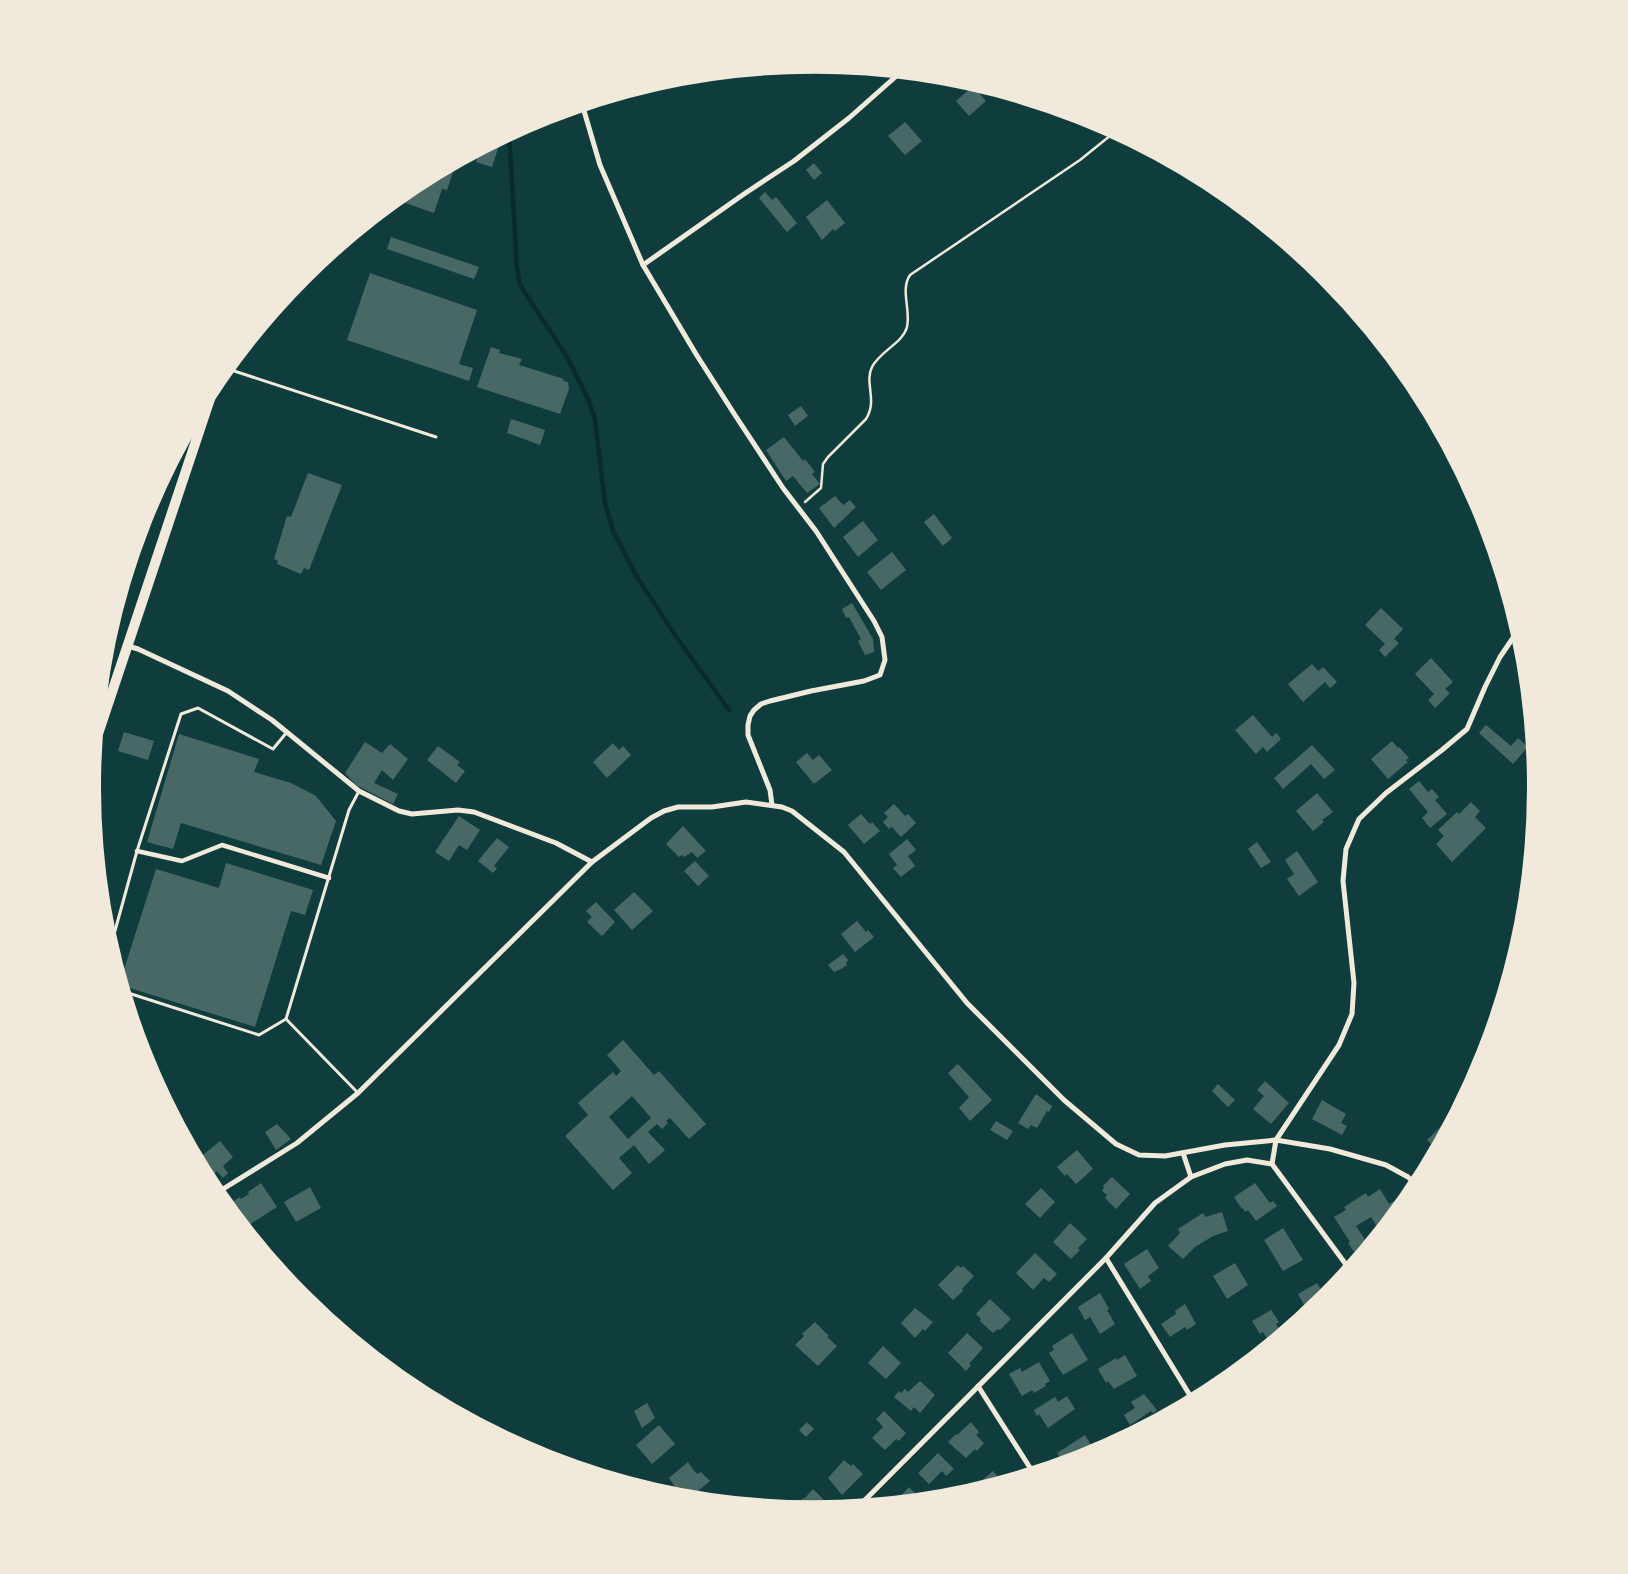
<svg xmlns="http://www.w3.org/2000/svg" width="1628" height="1574" viewBox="0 0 1628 1574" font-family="Roboto,sans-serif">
<rect width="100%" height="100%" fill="#0f3d3e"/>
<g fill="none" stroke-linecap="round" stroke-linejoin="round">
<path stroke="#0a2a2b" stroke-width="4.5" d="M509,132l8,135 3,18 47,72 21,42 7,21 10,83 8,28 24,46 40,61 52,72"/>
</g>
<g fill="#486865" fill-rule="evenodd">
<path d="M973,86l13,15 -17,15 -13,-15z"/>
<path d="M905,122l17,19 -17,14 -17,-19z"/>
<path d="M502,136l-10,31 -16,-5 4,-12 -3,-1z"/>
<path d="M453,162l3,1 -9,27 -5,-1 -8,24 -40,-14 18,-15z"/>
<path d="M814,163l8,10 -8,7 -8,-10z"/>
<path d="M765,192l7,8 4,-3 21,26 -10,9 -28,-34z"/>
<path d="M827,200l18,23 -10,8 -2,-2 -11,11 -16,-23z"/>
<path d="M391,237l88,30 -5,12 -87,-30z"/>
<path d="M370,273l107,37 -18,54 14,4 -4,13 -122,-41z"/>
<path d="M491,347l9,3 -1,3 23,6 -3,6 45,14 -1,2 5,1 1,7 -9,25 -83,-27z"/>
<path d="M801,406l7,10 -13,10 -7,-11z"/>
<path d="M511,419l34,11 -5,15 -33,-12z"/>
<path d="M784,437l19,24 2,-2 10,13 -3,2 8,10 -13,9 -14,-17 -7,5 -20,-31z"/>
<path d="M308,473l34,12 -33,85 -5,-2 -3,6 -24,-10 1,-3 -4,-2 13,-43 4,1z"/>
<path d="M835,496l8,9 7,-5 6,7 -22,21 -15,-20z"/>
<path d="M934,514l18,24 -9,8 -19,-24z"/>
<path d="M863,521l15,19 -20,17 -15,-20z"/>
<path d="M892,552l14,18 -25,20 -14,-18z"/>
<path d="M852,603l21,36 1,13 -9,3 -7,-14 3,-2 -12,-22 -3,1 -4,-9z"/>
<path d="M1381,608l22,21 -9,10 5,4 -14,14 -6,-7 6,-6 -20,-19z"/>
<path d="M1431,658l22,24 -8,7 5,4 -15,15 -7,-8 6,-6 -19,-20z"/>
<path d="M1312,664l6,7 5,-4 14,15 -7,6 -5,-6 -22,20 -15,-18z"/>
<path d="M1253,715l19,22 4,-4 5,6 -14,13 -4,-5 -7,7 -21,-24z"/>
<path d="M1486,725l25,21 7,-8 10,9 -15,17 -34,-31z"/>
<path d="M124,732l30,9 -6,19 -30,-9z"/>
<path d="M179,734l80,25 -5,13 37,11 25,13 20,25 -15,44 -140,-42 -8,26 -26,-7z"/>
<path d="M1392,741l6,7 1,-1 10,11 -3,2 2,2 -20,17 -17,-20z"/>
<path d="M365,742l17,11 8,-9 18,15 -15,21 -11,-10 -8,13 24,11 -5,10 -37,-19 -11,-12z"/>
<path d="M613,743l6,7 4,-4 8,9 -24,23 -14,-16z"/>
<path d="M1312,745l23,25 -11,9 -13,-15 -28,25 -9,-11z"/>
<path d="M438,746l22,16 -3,3 8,6 -9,12 -29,-23z"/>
<path d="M807,753l6,7 6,-5 13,15 -18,14 -18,-22z"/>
<path d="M1419,781l9,11 4,-3 7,8 -4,3 12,14 -17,14 -8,-10 6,-6 -19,-23z"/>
<path d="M1317,793l16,19 -11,8 2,2 -11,9 -17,-20z"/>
<path d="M1471,802l9,9 -5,6 11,11 -34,34 -16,-18 8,-8 -6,-6 19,-18 2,2z"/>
<path d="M894,804l11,12 3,-2 8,9 -15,14 -9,-10 -3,2 -6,-7 5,-5 -4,-4z"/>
<path d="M861,814l9,10 2,-2 8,9 -16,13 -16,-19z"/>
<path d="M459,816l21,14 -13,20 -8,-5 -10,16 -14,-9z"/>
<path d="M683,826l23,25 -9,7 -5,-6 -8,5 -2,-2 -3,2 -13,-13z"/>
<path d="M497,838l12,9 -15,19 3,2 -4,5 -15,-12z"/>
<path d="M907,839l9,11 -8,6 7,10 -14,11 -8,-9 4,-3 -8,-11z"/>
<path d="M1257,842l14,20 -10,6 -13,-19z"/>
<path d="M1297,851l21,31 -19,14 -12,-17 7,-5 -9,-14z"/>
<path d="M695,861l14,15 -11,10 -14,-15z"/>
<path d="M226,863l87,27 -8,25 -14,-4 -36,116 -135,-42v-3l36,-113 63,19z"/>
<path d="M634,892l19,19 -21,19 -18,-20z"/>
<path d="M596,902l19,20 -13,14 -15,-14 5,-5 -6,-6z"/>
<path d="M857,921l9,11 2,-2 6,7 -19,15 -14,-18z"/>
<path d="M843,954l5,6 -2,3 1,2 -6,4 -7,3 -6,-7z"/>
<path d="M623,1040l31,35 5,-4 47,53 -17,15 -19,-21 -4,3 2,2 -6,6 -5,-5 -9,8 17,18 -16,14 -15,-19 -15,13 13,15 -19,17 -48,-54 23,-21 -10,-12 35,-31 3,4 5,-5 -14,-16zM632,1096l19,22 -23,21 -19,-22z"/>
<path d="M958,1064l34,36 -22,21 -11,-13 10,-11 -21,-24z"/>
<path d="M1265,1081l24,22 -18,21 -18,-15 11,-13 -7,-6z"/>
<path d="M1218,1084l17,16 -7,7 -16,-16z"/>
<path d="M1036,1094l16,12 -3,6 -2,-1 -10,17 -6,-3 -3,4 -10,-6z"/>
<path d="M1322,1100l24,14 -5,9 6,3 -5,9 -30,-16z"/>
<path d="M996,1121l17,10 -6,9 -17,-10z"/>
<path d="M277,1124l14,15 -15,11 -11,-18z"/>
<path d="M1441,1126l6,6 -10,18 -10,-10z"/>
<path d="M220,1141l13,16 -10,9 5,7 -5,5 -6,-7 -5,5 -14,-17z"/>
<path d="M1077,1150l16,19 -17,15 -9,-10 -2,2 -8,-9z"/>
<path d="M1112,1177l18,17 -14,15 -11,-11 2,-3 -5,-4 2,-3 -1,-2z"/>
<path d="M261,1183l16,24 -33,21 -17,-23 13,-8 1,2 8,-5 -1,-2z"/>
<path d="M1255,1183l15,20 3,-2 4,5 -21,15 -8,-11 -3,2 -2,-4 -1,1 -8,-12z"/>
<path d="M310,1187l11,21 -25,14 -12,-20z"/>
<path d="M1041,1188l14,14 -15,16 -15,-14z"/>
<path d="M1380,1189l9,15 5,-3 6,9 -19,23 -10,-16 -15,9 14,21 -11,12 -11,-16 2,-1 -16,-25 12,-7 -2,-3 22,-14 2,4z"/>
<path d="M1222,1212l6,19 -15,5 -18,11 -12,12 -15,-13 12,-13 -2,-4 25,-16 2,4z"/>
<path d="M1070,1223l17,16 -9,9 2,2 -9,9 -18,-17z"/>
<path d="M1283,1228l20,32 -20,11 -19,-31z"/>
<path d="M1147,1249l12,19 -11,8 3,5 -11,8 -16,-25z"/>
<path d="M1035,1253l22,21 -8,8 -5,-4 -11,12 -17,-17z"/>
<path d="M1235,1263l13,22 -21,14 -14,-23z"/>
<path d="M958,1265l3,3 2,-2 11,10 -12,13 1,2 -10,9 -15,-15z"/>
<path d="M1317,1283l10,16 -18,14 -11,-19z"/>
<path d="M1100,1293l9,16 -2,1 8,14 -15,10 -10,-17 -5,3 -7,-13z"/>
<path d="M990,1299l21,20 -11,11 -2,-1 -5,4 -13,-12 1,-2 -5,-5z"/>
<path d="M1185,1304l11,20 -9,6 -2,-3 -15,10 -9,-13 15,-10 -1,-3z"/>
<path d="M915,1308l18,14 -8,9 -2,-2 -8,9 -14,-15z"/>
<path d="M1271,1310l8,12 -3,2 7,11 -12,10 -8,-13 -3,2 -8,-13z"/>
<path d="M815,1322l14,14 -2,1 10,9 -19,20 -23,-21 9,-9 -2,-2z"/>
<path d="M967,1333l16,15 -14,16 2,1 -5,6 -18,-18z"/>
<path d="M1072,1333l16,27 -25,15 -14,-22 5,-3 -2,-4z"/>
<path d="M883,1346l18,17 -15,16 -18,-16z"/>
<path d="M1125,1355l12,21 -23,13 -6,-8 -2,2 -8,-14 18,-11 1,2z"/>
<path d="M1039,1362l11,19 -5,3 1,2 -12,7 -2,-3 -10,6 -13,-22 11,-6 2,4z"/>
<path d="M920,1381l15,14 -15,18 -6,-6 -3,4 -17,-14 5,-6 2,2 4,-4 3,3z"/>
<path d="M1144,1394l13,16 -4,3 -2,-2 -21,14 -6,-10 11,-7 -4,-6z"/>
<path d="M1067,1396l8,13 -27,19 -9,-14 -2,2 -3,-6 21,-13 3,5z"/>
<path d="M647,1403l8,15 -13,10 -8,-17z"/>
<path d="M884,1411l22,22 -7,8 -3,-2 -11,11 -13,-12 11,-11 -7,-8z"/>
<path d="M807,1422l7,7 -8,8 -7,-7z"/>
<path d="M971,1422l8,10 -3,3 8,8 -7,8 -2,-2 -9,9 -18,-16 8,-8 1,1z"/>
<path d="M659,1425l16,19 -23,20 -16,-19z"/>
<path d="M1085,1435l11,18 -5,4 -26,7 -8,-11z"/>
<path d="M938,1453l16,16 -8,7 -4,-5 -13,13 -11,-11z"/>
<path d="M844,1460l7,6 2,-2 10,10 -21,21 -14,-17z"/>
<path d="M688,1462l6,9 4,3 3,-2 9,9 -22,18 -6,-9 -3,2 -10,-14z"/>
<path d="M993,1471l6,7 2,-2 5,6 -41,13z"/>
<path d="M909,1487l13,14 -29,3z"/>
<path d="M813,1489l16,16 -5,5 -10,1 -22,-2 11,-11 1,1z"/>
</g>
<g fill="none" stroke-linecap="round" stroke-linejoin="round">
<path stroke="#f1e9da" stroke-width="2.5" d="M805,502l16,-14 2,-24 5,-7 38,-38c12,-19 -2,-36 6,-52 8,-16 31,-24 35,-40 4,-17 -7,-37 3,-52l170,-115 36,-29"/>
<g stroke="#f1e9da" stroke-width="3">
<path d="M225,368l211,69"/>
<path d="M110,949l27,-98 44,-137 17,-6 75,41 14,-17"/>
<path d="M122,991l137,44 27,-16 72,74"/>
<path d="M286,1019l63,-209 10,-19"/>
</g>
<path stroke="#f1e9da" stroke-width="4.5" d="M137,851l45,10 40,-16 107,33"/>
<g stroke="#f1e9da" stroke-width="5">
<path d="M582,104l18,61 43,100 53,89 37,58 50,76 33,43 58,90 8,16 3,23 -5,15 -16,6 -53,10 -41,10 -9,3 -7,6 -4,6 -2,9v10l22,55 2,15"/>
<path d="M643,265l101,-71 50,-33 55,-43 53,-47"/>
<path d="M128,646l10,3 90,42 44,29 87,71 40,20 13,3 46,-4 16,2 82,31 36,19"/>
<path d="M1183,1153l8,24"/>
<path d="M215,1194l82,-51 61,-50 234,-231 59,-44 13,-7 14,-4h34l34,-5 36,5 10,4 52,41 123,151 97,97 52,44 23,11 26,1 60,-11 51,-5 54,9 56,16 22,12 10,9"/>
<path d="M1106,1258l88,144"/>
<path d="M1350,1270l-78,-106 4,-24 63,-95 13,-31 2,-31 -11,-102 3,-32 13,-30 27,-26 56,-43 25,-21 18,-42 15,-30 19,-28"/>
<path d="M978,1386l56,88"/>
<path d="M858,1507l248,-249 49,-55 36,-26 34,-13 22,-4 25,4"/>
</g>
<path stroke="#f1e9da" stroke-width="10" d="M93,749l124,-371"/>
</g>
<path d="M0 0H1628V1574H0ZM98 787a716 716 0 1 1 1432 0a716 716 0 1 1-1432 0Z" fill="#f1e9da" fill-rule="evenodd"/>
<path fill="none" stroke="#f1e9da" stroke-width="6" d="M98 787a716 716 0 1 1 1432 0a716 716 0 1 1-1432 0Z"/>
</svg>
